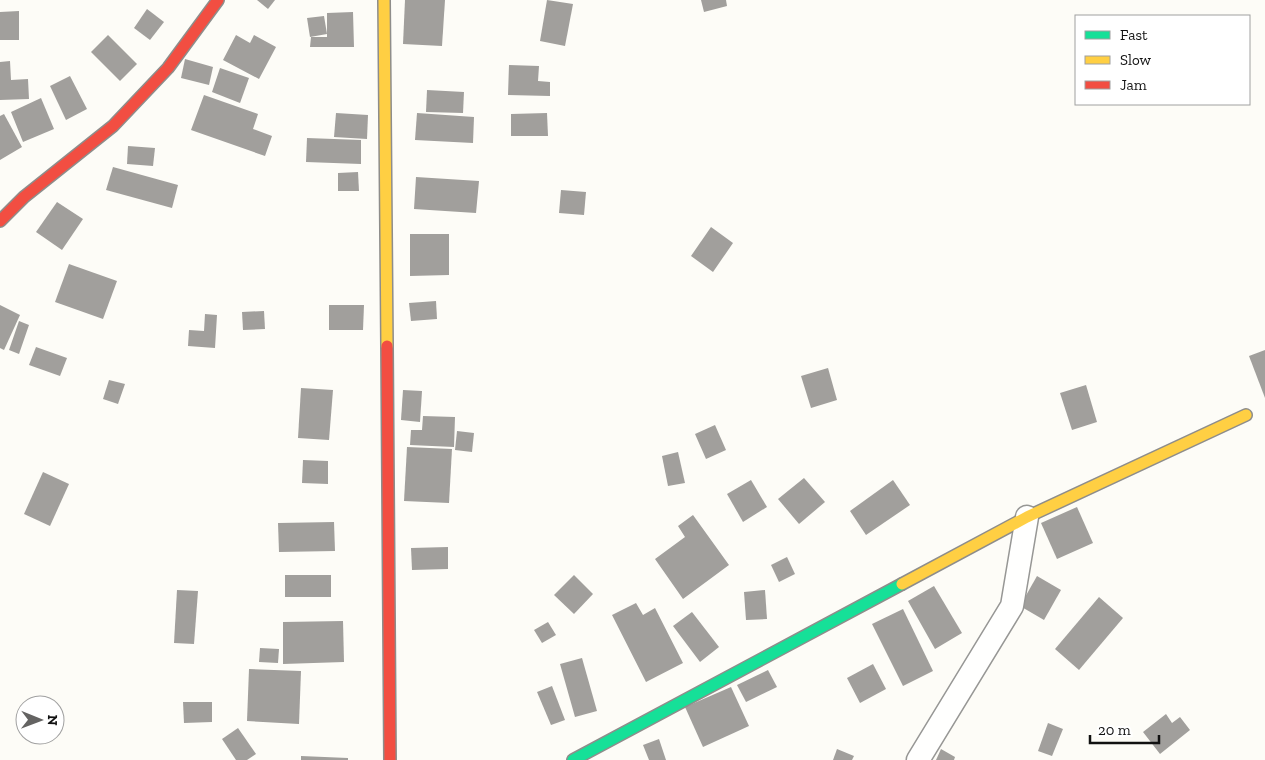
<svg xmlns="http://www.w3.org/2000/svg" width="1265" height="760" viewBox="0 0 1265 760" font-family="'Zilla Slab',serif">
<rect width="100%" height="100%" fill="#fdfcf7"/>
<g fill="#a19f9c">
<path d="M257,0h18l-7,9z"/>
<path d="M405,0h40l-3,46 -39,-2z"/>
<path d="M547,0l26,4 -8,42 -25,-5z"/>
<path d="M701,0h25l1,6 -23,6z"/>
<path d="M147,9l17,13 -14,18 -16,-12z"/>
<path d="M19,11v29h-19v-28z"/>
<path d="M353,12l1,35h-44l1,-10h16v2v-26z"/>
<path d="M324,16l3,18 -17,3 -3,-19z"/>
<path d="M108,35l29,29 -17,17 -29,-29z"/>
<path d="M236,35l14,8 4,-8 22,12 -17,32 -36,-19z"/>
<path d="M185,59l28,8 -4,18 -28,-7z"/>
<path d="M10,61l1,19 17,-1 1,20 -29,1v-38z"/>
<path d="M509,65l30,1 -1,15 12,1v14l-42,-1z"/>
<path d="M220,68l29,10 -9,25 -28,-11z"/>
<path d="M70,76l17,33 -21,11 -16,-34z"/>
<path d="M427,90l37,2 -1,21 -37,-1z"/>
<path d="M204,95l54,19 -5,15 19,7 -7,20 -74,-26z"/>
<path d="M41,98l13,31 -31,13 -12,-30z"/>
<path d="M336,113l32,2 -1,24 -33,-2z"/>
<path d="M417,113l57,4 -1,26 -58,-3z"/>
<path d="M547,113l1,23h-37v-22z"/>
<path d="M4,114l18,33 -22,13v-44z"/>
<path d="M307,138l54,2v24l-55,-2z"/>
<path d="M128,146l27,2 -2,18 -26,-2z"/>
<path d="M113,167l65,18 -6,23 -66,-18z"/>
<path d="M358,172l1,19h-21v-18z"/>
<path d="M416,177l63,4 -3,32 -62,-4z"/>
<path d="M561,190l25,2 -2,23 -25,-2z"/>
<path d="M57,202l26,17 -21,31 -26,-18z"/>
<path d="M711,227l22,16 -20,29 -22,-16z"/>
<path d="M410,234h39v41l-39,1z"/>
<path d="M69,264l48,17 -14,38 -48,-17z"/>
<path d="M436,301l1,18 -26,2 -2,-18z"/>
<path d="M0,305l20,10 -16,35 -4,-2z"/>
<path d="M329,305h35l-1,25h-34z"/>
<path d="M264,311l1,18 -22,1 -1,-18z"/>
<path d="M205,314l12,1 -2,33 -27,-2 1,-16 15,1z"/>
<path d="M19,321l10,4 -10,29 -10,-4z"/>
<path d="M36,347l31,11 -7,18 -31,-11z"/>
<path d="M1265,350v48l-16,-42z"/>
<path d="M828,368l9,32 -26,8 -10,-32z"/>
<path d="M109,380l16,4 -7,20 -15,-5z"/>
<path d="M1086,385l11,37 -25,8 -12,-37z"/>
<path d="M301,388l32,2 -4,50 -31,-2z"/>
<path d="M403,390l19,1 -2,31 -19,-2z"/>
<path d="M423,416l32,1 -1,30 -44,-2 1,-15h11z"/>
<path d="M715,425l11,25 -20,9 -11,-25z"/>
<path d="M457,431l17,2 -2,19 -17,-2z"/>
<path d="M407,447l45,2 -3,54 -45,-2z"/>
<path d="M678,452l7,31 -17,3 -6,-30z"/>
<path d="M303,460l25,1v23l-26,-1z"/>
<path d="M43,472l26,12 -19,42 -26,-12z"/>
<path d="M804,478l21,24 -26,22 -21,-25z"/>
<path d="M751,480l16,27 -24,15 -16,-28z"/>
<path d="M893,480l17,25 -44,30 -16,-24z"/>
<path d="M1077,507l16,36 -36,16 -16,-36z"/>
<path d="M693,515l36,50 -46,34 -28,-40 30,-22 -7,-11z"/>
<path d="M334,522l1,29 -56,1 -1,-29z"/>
<path d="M448,547v22l-36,1 -1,-22z"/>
<path d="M787,557l8,17 -16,8 -8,-17z"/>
<rect x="285" y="575" width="46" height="22"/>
<path d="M574,575l19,19 -19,20 -20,-19z"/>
<path d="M1037,576l24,14 -17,30 -24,-14z"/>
<path d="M934,586l28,47 -27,16 -27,-48z"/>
<path d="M177,590l21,1 -4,53 -20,-1z"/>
<path d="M765,590l2,29 -21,1 -2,-28z"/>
<path d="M1099,597l24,21 -44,52 -24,-21z"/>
<path d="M636,603l7,12 12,-7 28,55 -37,19 -34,-67z"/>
<path d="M903,609l30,62 -30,15 -31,-62z"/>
<path d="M692,612l27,35 -19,15 -27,-36z"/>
<path d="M343,621l1,41 -61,2v-42z"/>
<path d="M548,622l8,13 -14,8 -8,-13z"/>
<path d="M260,648l19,1 -1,14 -19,-1z"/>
<path d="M582,658l15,53 -22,6 -15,-53z"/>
<path d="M873,664l13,25 -26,14 -13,-25z"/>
<path d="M249,669l52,2 -2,53 -52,-3z"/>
<path d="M768,670l9,17 -31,15 -9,-17z"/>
<path d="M552,686l13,34 -14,5 -14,-33z"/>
<path d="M731,687l18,39 -46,21 -18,-40z"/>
<path d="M183,702h29v20l-28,1z"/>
<path d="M1166,714l6,9 8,-6 10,13 -30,24 -17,-22z"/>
<path d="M1048,723l15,6 -11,27 -14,-5z"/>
<path d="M238,728l18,26 -9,6h-11l-14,-21z"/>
<path d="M659,739l7,21h-17l-6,-15z"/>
<path d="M837,749l17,7 -2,4h-19z"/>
<path d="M941,749l14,8 -1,3h-18z"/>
<path d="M301,756l47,2v2h-47z"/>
</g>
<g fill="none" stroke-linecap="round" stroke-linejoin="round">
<defs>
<path id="street" d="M918,760l94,-154 15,-89"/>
<path id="fast" d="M573,760l329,-176"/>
<g id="slow">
<path d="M384,0l3,346"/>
<path d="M902,584l125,-67 219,-102"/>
</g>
<g id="jam">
<path d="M0,221l24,-24 89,-71 55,-58 50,-68"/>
<path d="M387,346l3,414"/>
</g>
</defs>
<use href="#street" stroke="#979795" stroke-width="25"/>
<use href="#fast" stroke="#8e8d8b" stroke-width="14"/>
<use href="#slow" stroke="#8e8d8b" stroke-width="14"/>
<use href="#jam" stroke="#8e8d8b" stroke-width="14"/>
<use href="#street" stroke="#fffffe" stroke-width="22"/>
<use href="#fast" stroke="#16e098" stroke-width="11"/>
<use href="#slow" stroke="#ffcf43" stroke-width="11"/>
<use href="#jam" stroke="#f24e42" stroke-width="11"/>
</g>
<rect x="1075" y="15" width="175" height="90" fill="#ffffff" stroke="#a0a0a0"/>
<rect x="1085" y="31" width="25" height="8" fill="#16e098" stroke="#a0a0a0"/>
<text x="1120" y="40" font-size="15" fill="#111111">Fast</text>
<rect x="1085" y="56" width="25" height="8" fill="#ffcf43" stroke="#a0a0a0"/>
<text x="1120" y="65" font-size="15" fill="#111111">Slow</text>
<rect x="1085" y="81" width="25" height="8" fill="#f24e42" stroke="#a0a0a0"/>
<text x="1120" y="90" font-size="15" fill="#111111">Jam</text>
<g transform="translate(40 720) rotate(91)"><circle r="24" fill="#ffffff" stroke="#a0a0a0"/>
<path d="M0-4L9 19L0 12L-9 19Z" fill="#646362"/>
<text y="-8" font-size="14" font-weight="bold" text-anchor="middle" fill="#111111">N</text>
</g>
<path d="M1090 735v8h69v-8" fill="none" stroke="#111111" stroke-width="2.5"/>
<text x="1098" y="735" font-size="15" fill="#111111" stroke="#ffffff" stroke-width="4" paint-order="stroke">20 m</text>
</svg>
